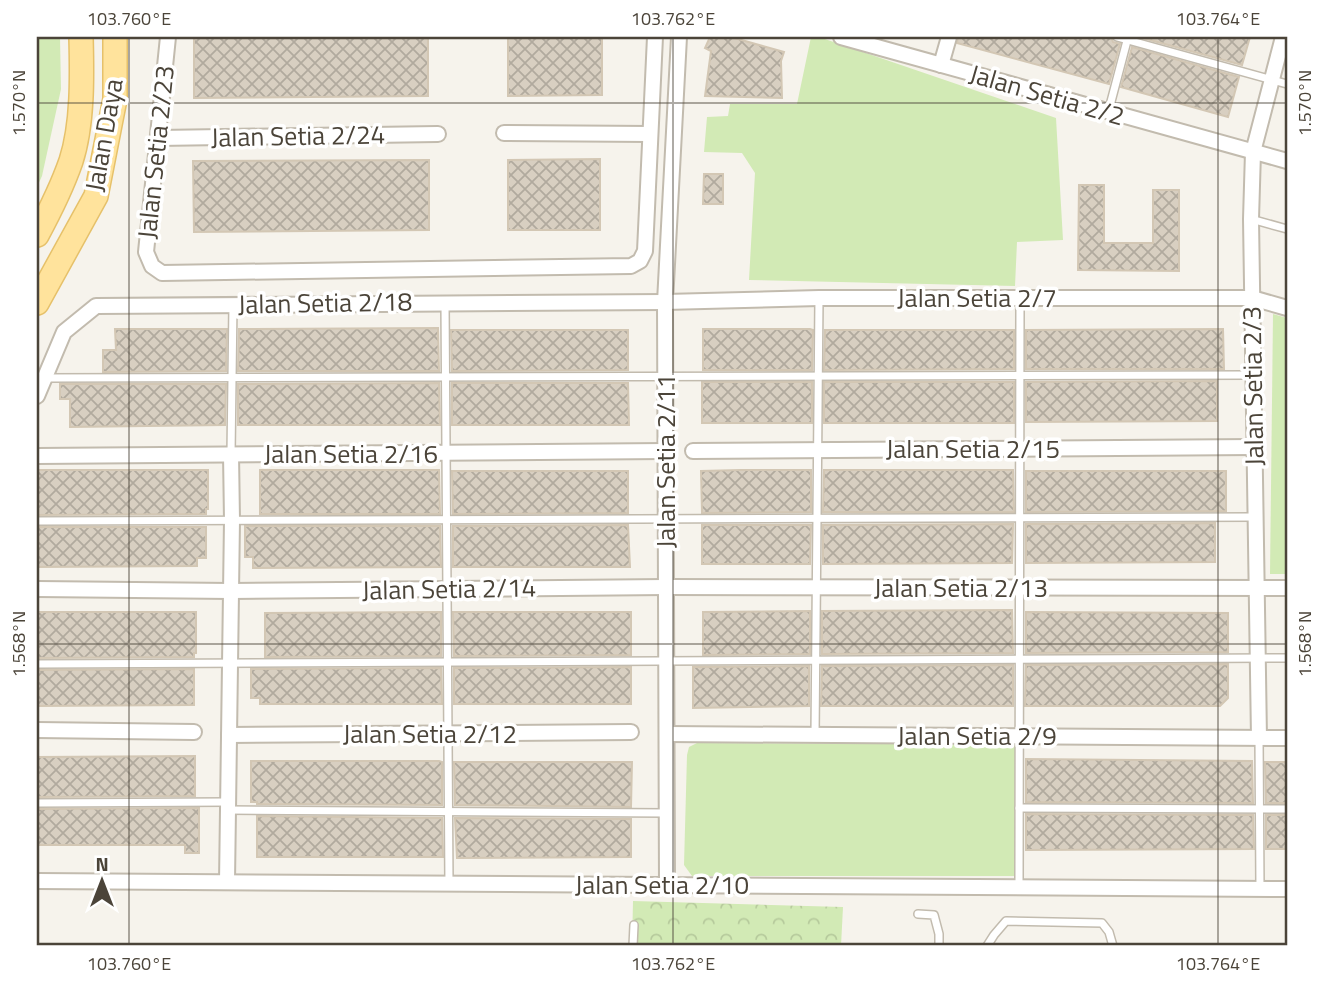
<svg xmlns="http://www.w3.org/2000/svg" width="1324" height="983" viewBox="0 0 1324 983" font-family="'Titillium Web',sans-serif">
<defs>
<pattern id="forest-crowns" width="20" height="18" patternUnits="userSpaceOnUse" patternTransform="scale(1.75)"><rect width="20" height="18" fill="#d2eab5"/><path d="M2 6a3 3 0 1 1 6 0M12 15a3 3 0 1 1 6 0" fill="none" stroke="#b6ca9c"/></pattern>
<pattern id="building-cross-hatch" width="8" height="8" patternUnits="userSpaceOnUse" patternTransform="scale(1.75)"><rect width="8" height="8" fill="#d8cfc1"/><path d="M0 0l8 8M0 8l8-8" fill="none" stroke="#b1aa9e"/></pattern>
</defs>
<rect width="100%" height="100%" fill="#f6f3ec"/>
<path fill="url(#forest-crowns)" d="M633,901l210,6 -2,39h-209z"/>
<g fill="#d2eab5">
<path d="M37,37h23l1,52 -19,87 -5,11z"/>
<path d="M811,37h8l237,81 7,122 -46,2 -2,44 -266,-6 6,-107 -13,-20 -38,-1 3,-35 21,-1 2,-12h67z"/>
<path d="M1273,314l14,4v256h-17z"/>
<path d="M697,743l325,1 1,132h-331l-8,-11 3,-110 2,-8z"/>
</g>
<g fill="url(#building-cross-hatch)" stroke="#d3c7b4" stroke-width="2">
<path d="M194,37h234v59l-234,2z"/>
<path d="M508,37h94v58l-94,1z"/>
<path d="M710,37h21l53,15 -3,9 1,37 -77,-2 6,-45 -6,-3z"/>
<path d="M958,37h153l2,5 7,2 -11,40 -152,-41z"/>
<path d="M1139,37h111l-8,28z"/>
<path d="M1132,47l107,30 -11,40 -107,-30z"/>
<path d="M600,159v71h-92v-70z"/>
<path d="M429,160v70l-235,2 -1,-71z"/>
<path d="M704,174h19v30h-20z"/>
<path d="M1079,185h25v58h49v-53h26v81l-101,-1z"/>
<path d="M438,328l1,43h-201l1,-42z"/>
<path d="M115,329h112l-1,42 -123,1v-22h13z"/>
<path d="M703,329h107l3,1 -1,40h-109z"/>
<path d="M1223,329l1,40h-198v-39z"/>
<path d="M451,330h177v40l-176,1z"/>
<path d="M825,330h189v39l-190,1z"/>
<path d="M1217,381v40l-191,1v-40z"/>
<rect x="702" y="382" width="110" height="41"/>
<rect x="824" y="382" width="190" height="41"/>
<path d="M439,383l1,42h-202v-41z"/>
<path d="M452,383h176l1,42h-177z"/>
<path d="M60,384h166l-1,41 -155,2v-28h-10z"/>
<path d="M37,470h171v39h-2v5l-169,1z"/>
<path d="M260,470h179l1,44h-180z"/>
<path d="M741,470h70v42l-109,1 -1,-42z"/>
<path d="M824,470h189l1,42h-191z"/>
<path d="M452,471h176v42l-175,1z"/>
<path d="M1026,471h200v40l-200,1z"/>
<path d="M1215,523v39l-189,1v-39z"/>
<path d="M1013,524l-1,39 -189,1v-39z"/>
<path d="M628,525l2,42h-177v-41z"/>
<path d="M702,525h109l-1,39h-108z"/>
<path d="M245,526h195l1,41 -188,1v-11h-8z"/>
<path d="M37,527h169v31h-9v8l-160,1z"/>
<path d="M1012,610l1,43 -191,1v-43z"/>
<path d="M810,611v43l-107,1v-43z"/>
<path d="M37,612h159v41h-2v4l-157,1z"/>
<path d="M441,612v44l-176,1v-44z"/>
<path d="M453,612h178v43l-177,1z"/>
<path d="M1026,612l202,1v39l-202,1z"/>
<path d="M1228,664v34l-8,8h-195l1,-41z"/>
<path d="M1013,665v41h-192l1,-40z"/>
<path d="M809,666v40l-116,2v-41z"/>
<path d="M631,667v37h-177v-36z"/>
<path d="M441,668l1,36h-182v-6h-9v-29z"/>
<path d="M194,669v36l-157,1v-36z"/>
<path d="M195,756v40l-158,1v-40z"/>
<path d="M1026,759l226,2 1,42 -227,-1z"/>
<path d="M251,761h188l3,1v43l-185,-1v-2h-6z"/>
<path d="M454,762h178l-1,45 -176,-2z"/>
<path d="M1265,762h22v41h-21z"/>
<path d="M199,808v45h-14v-8h-148v-36z"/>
<path d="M1026,814l227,1 1,34 -228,1z"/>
<rect x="1266" y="815" width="21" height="34"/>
<path d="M257,816l185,2 1,39h-186z"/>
<path d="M455,818l176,1v38l-174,1z"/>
</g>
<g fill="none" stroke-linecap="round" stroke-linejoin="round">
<defs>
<g id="lane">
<path d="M1117,37l170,47"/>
<path d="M1108,113l20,-76"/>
<path d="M1251,219l36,10"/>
<path d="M445,303l4,582"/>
<path d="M45,378l1208,-3"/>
<path d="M231,454l2,-150"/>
<path d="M37,521l1218,-4"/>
<path d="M37,664l1250,-6"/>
<path d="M815,735l4,-437"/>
<path d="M1259,738l1,150"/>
<path d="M37,803l191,-1"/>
<path d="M1019,808l268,1"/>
<path d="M228,810l439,3"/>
<path d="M1019,887l1,-589"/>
<path d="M918,914l16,1 5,19v12"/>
<path d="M633,946l1,-21"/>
<path d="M987,946l7,-11 12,-14 96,2 7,9 4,14"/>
</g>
<g id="street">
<path d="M168,37l-22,215 6,14 10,7 469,-7 9,-5 5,-10 10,-214"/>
<path d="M841,37l446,124"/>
<path d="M941,65l8,-28"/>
<path d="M504,133l146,1"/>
<path d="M158,138l280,-4"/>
<path d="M37,396l27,-64 32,-26 569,-4 154,-4h433l35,10"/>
<path d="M693,451l561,-4"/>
<path d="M37,456l629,-5"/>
<path d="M37,589l194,2 435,-4 621,1"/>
<path d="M37,730l157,2"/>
<path d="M667,734l620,4"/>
<path d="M229,735l402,-3"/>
<path d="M1259,738l-8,-519 2,-67 30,-115"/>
<path d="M37,881l1250,8"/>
<path d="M227,882l5,-362 -1,-66"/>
<path d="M667,885l-2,-583 14,-265"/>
</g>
<g id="primary">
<path d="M37,235c13,-24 25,-48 34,-74 12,-37 11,-86 10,-124"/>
<path d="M37,303l59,-107 19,-97v-62"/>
</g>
</defs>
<use href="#lane" stroke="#c2bbae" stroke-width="10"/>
<use href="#street" stroke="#c2bbae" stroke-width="18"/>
<use href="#primary" stroke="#e6c16a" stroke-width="26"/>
<use href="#lane" stroke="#fff" stroke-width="7"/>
<use href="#street" stroke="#fff" stroke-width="14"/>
<use href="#primary" stroke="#ffe39c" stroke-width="23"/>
</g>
<path fill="none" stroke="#4b4439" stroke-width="2" stroke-opacity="0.45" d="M129,37v909M673,37v909M1218,37v909M37,103h1250M37,644h1250"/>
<g text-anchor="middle" stroke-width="7" stroke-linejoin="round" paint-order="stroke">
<g font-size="26" fill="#4b4439" stroke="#fff">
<text transform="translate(1047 95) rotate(16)" y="9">Jalan Setia 2/2</text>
<text transform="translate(104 135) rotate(-80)" y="9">Jalan Daya</text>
<text transform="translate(298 136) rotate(-1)" y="9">Jalan Setia 2/24</text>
<text transform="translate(156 152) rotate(-84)" y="9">Jalan Setia 2/23</text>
<text x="977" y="307">Jalan Setia 2/7</text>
<text transform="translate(325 303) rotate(-1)" y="9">Jalan Setia 2/18</text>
<text transform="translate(1253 386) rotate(-91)" y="9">Jalan Setia 2/3</text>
<text x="973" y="458">Jalan Setia 2/15</text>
<text x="351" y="463">Jalan Setia 2/16</text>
<text transform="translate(666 461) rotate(-90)" y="9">Jalan Setia 2/11</text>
<text x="961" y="597">Jalan Setia 2/13</text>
<text transform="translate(449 589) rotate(-1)" y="9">Jalan Setia 2/14</text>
<text x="430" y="743">Jalan Setia 2/12</text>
<text x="977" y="745">Jalan Setia 2/9</text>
<text x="662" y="894">Jalan Setia 2/10</text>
</g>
</g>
<rect width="1324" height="983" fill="none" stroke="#ffffff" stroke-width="77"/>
<g transform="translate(102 881)" stroke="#ffffff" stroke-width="5" paint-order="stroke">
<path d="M0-5L12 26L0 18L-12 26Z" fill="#4b4439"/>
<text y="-10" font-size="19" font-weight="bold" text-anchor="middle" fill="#4b4439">N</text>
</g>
<rect x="38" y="38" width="1248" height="906" fill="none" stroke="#4b4439" stroke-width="2.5"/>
<g font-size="18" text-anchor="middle" fill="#4b4439">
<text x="129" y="25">103.760°E</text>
<text x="673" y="25">103.762°E</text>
<text x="1218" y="25">103.764°E</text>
<text transform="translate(19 103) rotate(-90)" y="6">1.570°N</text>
<text transform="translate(1305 103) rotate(-90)" y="6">1.570°N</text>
<text transform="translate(19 644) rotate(-90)" y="6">1.568°N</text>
<text transform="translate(1305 644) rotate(-90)" y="6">1.568°N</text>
<text x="129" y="970">103.760°E</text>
<text x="673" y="970">103.762°E</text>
<text x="1218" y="970">103.764°E</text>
</g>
</svg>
